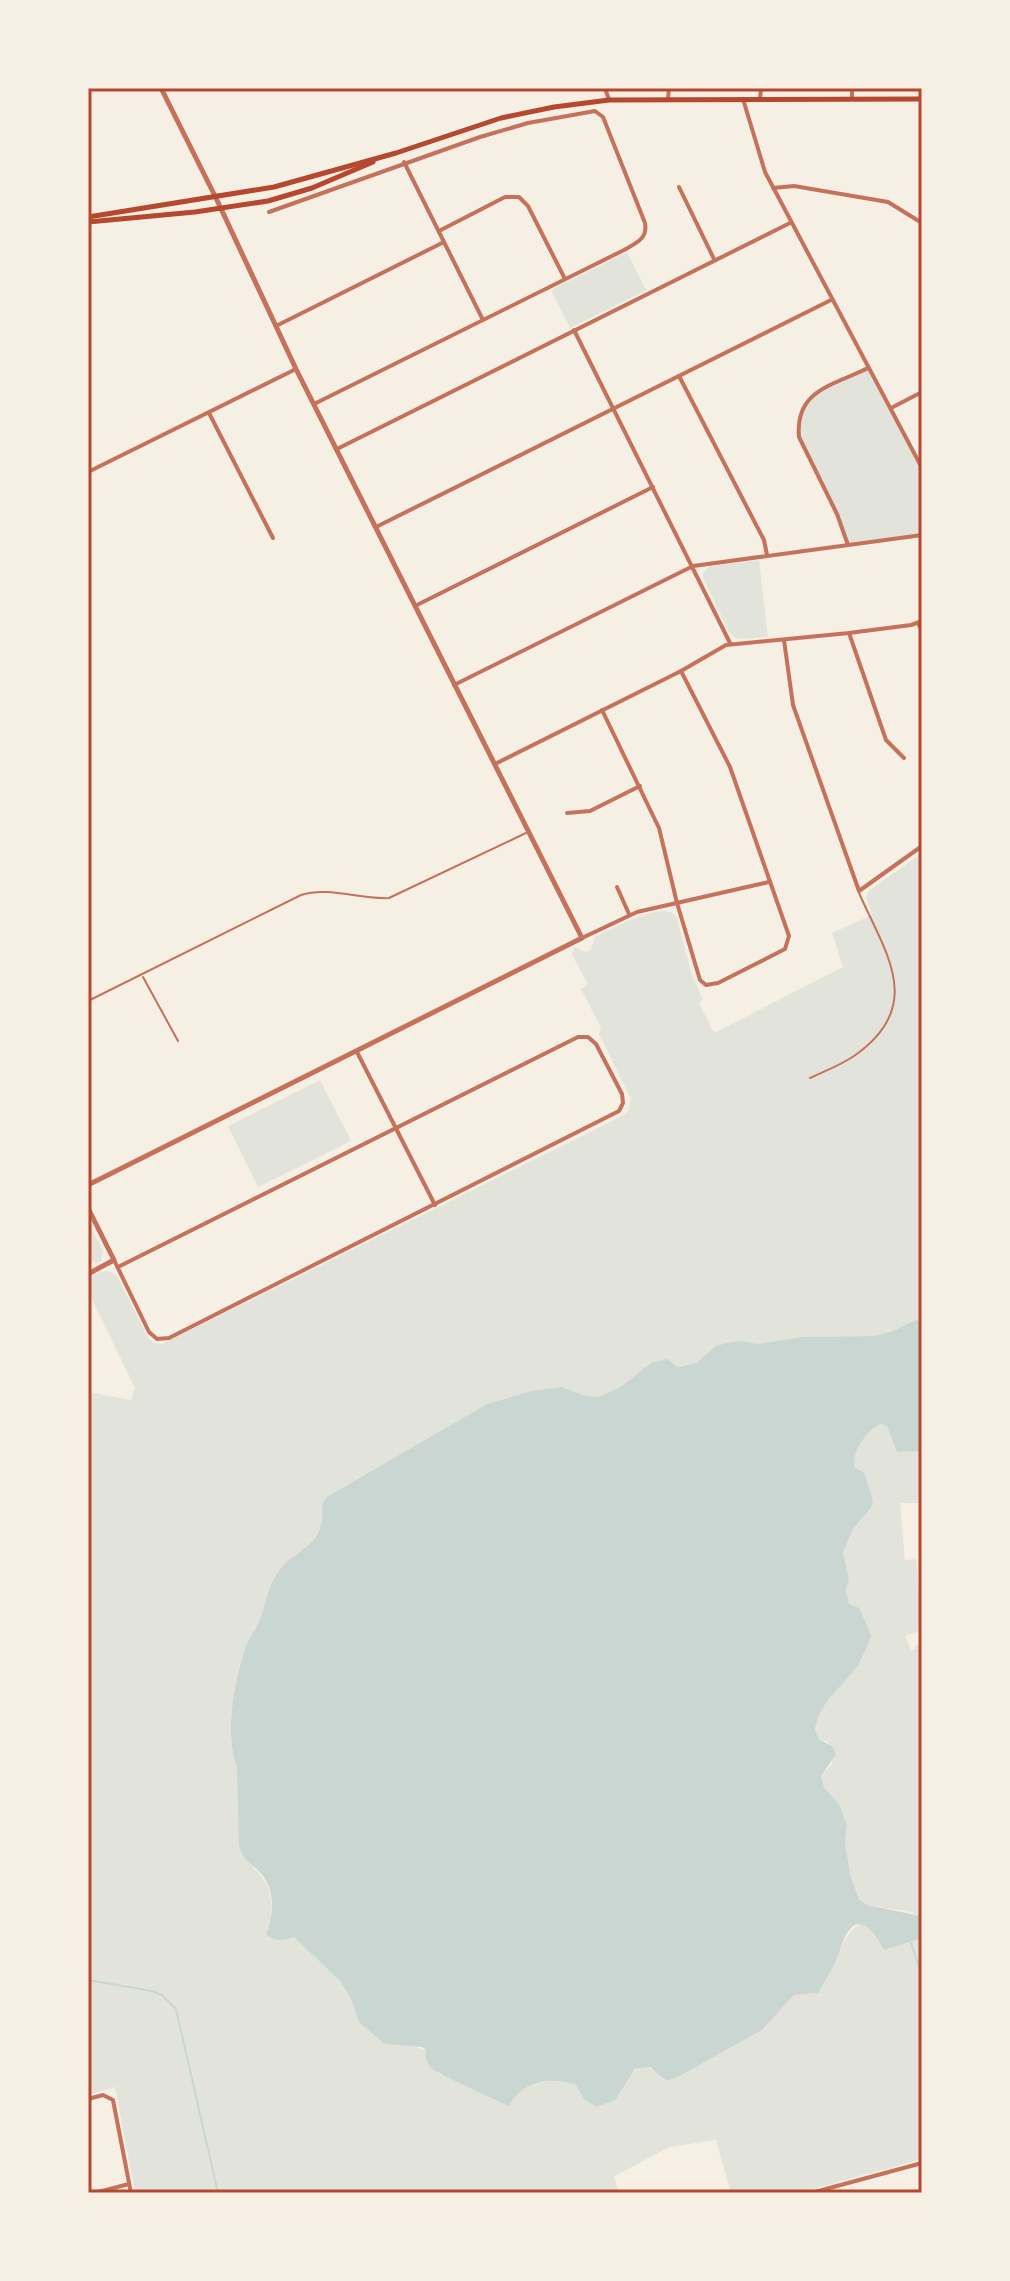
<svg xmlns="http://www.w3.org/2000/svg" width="1010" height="2281" viewBox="0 0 1010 2281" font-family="Poppins,sans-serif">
<rect width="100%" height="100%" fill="#f6efe4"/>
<g fill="#e2e4dc">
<path d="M627,252l19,38 -76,38 -19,-38z"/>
<path d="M868,368l54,100v67l-74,10 -2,-9 -47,-99c-4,-46 33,-52 69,-69z"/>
<path d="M759,560l9,77 -31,2 -8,-7 -26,-54v-5l7,-7z"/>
<path d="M922,853v467h-7l-22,11 -19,5 -72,1 -45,7 -15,-3 -26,5 -20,17 -18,4 -27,-4 -32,25 -21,9 -15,-2 -22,-8 -30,4 -44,13 -165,100c4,44 -26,42 -44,68 -10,14 -12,31 -18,47 -3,9 -10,18 -14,27 -12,36 -22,86 -9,122l16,100c22,18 21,42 13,66l28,3 46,44 11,18 8,23 17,15 51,13 13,25 17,5 52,25c13,-24 43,-29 67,-20l8,14 46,-22c11,-18 26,-8 37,4l11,-4 84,-47 32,-35 24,-2c7,-12 31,-73 45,-68 9,4 16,17 21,25l38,-12v221l-124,34h-67l-15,-53 -46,7 -56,29 5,17h-484l-20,-106 -27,8v-703l43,8 4,-12 -47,-97v-13c11,-5 19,-11 29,-2l30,60 6,7 9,1 458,-227 8,-6 3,-12 -32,-65 2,-6 -20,-39 7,-5 -16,-29 2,-8 12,5 5,-2 4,-13c18,-8 66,-37 81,-21l16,59 11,24 -4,4 15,30 129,-66 -11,-34 40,-18 -6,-19 4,-6z"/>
<path d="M320,1080l31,61 -93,46 -30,-61z"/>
<path d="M88,1220l15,31 -2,10 -5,2 -8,-5z"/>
<path d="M881,1424l6,2 10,26 25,-1v52h-22l5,57 11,-1 6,65v6l-17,6 6,14 4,-1v-4l7,-1v274l-10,-6 -45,-7 -8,-6 -8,-21 -6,-36 2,-17 -7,-19 -16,-19 -3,-11 11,-12 -4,-22 -9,-3 -4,-9c6,-38 45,-54 52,-84 1,-5 -1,-13 -2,-18 -2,-14 -4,-18 -16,-23l-3,-16 3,-10 -6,-27 10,-23 18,-20 -7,-37 -9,-4c-4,-16 11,-37 26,-44z"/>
</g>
<path fill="#c9d6d2" d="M915,1320h7v131l-25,1 -10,-26 -6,-2c-15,7 -30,28 -26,44l9,4 9,29 -2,7 -18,21 -10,23 6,27 -3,10 3,15 10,4 12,27c-3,10 -8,22 -13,30 -16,23 -38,35 -43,65l4,9 14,8 3,7 -15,22 3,11 16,19 7,19 -2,17 6,36 8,21 8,6 54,11 1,22 -38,12c-5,-8 -12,-22 -21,-25 -16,-6 -22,24 -26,33 -5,12 -13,24 -19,35l-24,2 -32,35 -84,47 -11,4 -17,-14 -15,2 -20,31 -19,7 -12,-8 -8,-14c-25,-9 -54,-4 -67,21 -13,-6 -71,-32 -78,-38 -5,-6 -6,-10 -5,-18l-4,-3 -37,-3 -9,-7 -17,-15 -8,-23 -11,-18 -46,-44c-11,3 -18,6 -28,-3 7,-19 10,-40 -3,-58 -10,-13 -19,-12 -24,-31l-2,-77c-13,-36 -3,-86 9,-122 4,-9 11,-18 14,-27 6,-16 8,-33 18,-47 18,-26 48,-23 44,-68l5,-7 160,-93 44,-13 30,-4 22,8 15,2 21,-9 32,-25 16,-4 11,8 18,-4 20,-17 11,-3 15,-2 15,3 45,-7 72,-1 19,-5z"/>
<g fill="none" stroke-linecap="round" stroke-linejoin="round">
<g stroke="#c9d6d2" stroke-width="2">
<path d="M911,1943l11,33"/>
<path d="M88,1980l64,11 10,4 14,14 42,184"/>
</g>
<g stroke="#c5725c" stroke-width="2">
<path d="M143,977l35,64"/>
<path d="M88,1001l213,-106c28,-9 59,5 88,3l137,-65"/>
<path d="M810,1078c15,-7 31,-13 44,-22 72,-50 32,-102 5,-163"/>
</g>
<g stroke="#c5725c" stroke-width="4">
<path d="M605,88l4,12"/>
<path d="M668,99l1,-11"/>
<path d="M743,99l22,73 157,296"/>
<path d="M760,99l1,-11"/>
<path d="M852,99v-11"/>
<path d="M404,162l79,158"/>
<path d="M679,187l35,72"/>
<path d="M773,188l21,-2 94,16 34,21"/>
<path d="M269,212l211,-75 48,-14 67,-12 8,6 42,106c3,16 -9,20 -21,27l-310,154"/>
<path d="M439,231l66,-34h14l9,9 37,73"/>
<path d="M276,326l168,-84"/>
<path d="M574,330l156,313"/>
<path d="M679,376l85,164 3,15"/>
<path d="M891,408l31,-16"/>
<path d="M209,413l64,125"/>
<path d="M337,449l453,-226"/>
<path d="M88,472l208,-103"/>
<path d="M376,527l455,-227"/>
<path d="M848,545l-11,-31 -38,-77c-4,-47 33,-51 69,-69"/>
<path d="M415,606l238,-119"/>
<path d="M918,623l4,8"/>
<path d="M849,633l37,107 18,18"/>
<path d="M784,640l9,65 66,186 63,-45"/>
<path d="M454,685l239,-119 229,-31"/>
<path d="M602,710l57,118 18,75 23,77 6,5 12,-2 67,-34 4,-13 -59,-169 -49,-96"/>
<path d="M495,764l186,-93 45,-26 123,-12 62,-8 11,-4"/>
<path d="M567,813l23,-2 50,-25"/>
<path d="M617,887l12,27"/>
<path d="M582,938l55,-26 132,-30"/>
<path d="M357,1052l78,153"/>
<path d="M114,1260l35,72 8,7 12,-1 450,-227 4,-8 -1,-9 -26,-50 -8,-7h-10l-460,230"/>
<path d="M88,2099l15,-4 10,5 18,93"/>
<path d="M94,2193l35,-9"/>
<path d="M811,2193l111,-30"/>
</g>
<g stroke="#c5725c" stroke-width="5">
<path d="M88,1185l494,-247 -286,-569 -80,-171 -55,-110"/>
<path d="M88,1208l26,52 -26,14"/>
</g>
<g stroke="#b5482f" stroke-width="5">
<path d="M88,217l186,-30 122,-34 105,-35 53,-11 55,-7 313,-1"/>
<path d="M88,222l107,-10 73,-11 44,-13 61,-26"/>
</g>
</g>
<rect width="1010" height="2281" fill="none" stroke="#f6efe4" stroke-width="180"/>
<rect x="90" y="90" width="830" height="2101" fill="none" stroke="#b5482f" stroke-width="3"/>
</svg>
